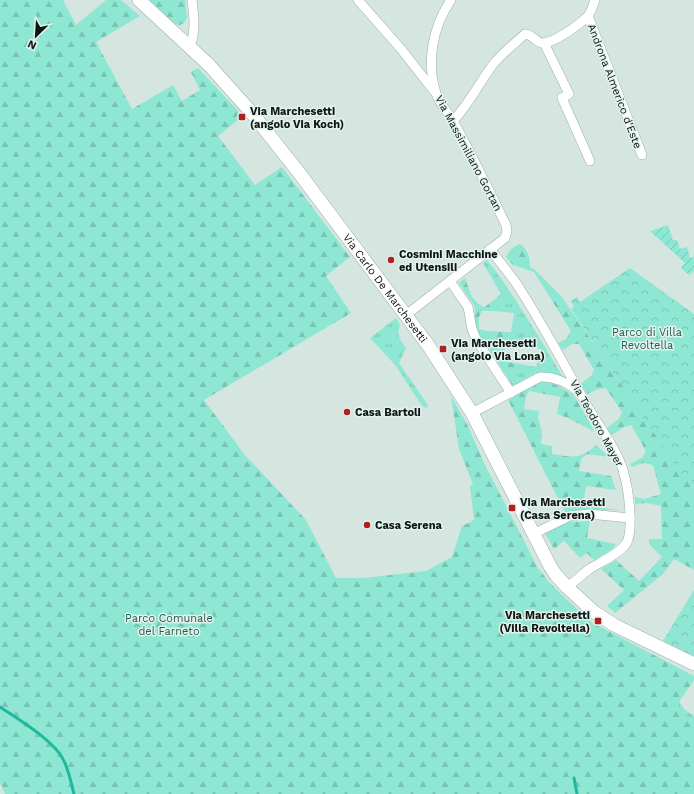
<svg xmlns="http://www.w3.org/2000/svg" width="694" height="794" viewBox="0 0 694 794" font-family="'Work Sans',sans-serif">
<defs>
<pattern id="grass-tufts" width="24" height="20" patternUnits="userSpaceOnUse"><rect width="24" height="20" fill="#8de7d2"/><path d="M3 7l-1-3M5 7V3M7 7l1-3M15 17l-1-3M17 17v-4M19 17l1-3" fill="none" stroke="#78c5b3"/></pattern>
<pattern id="forest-firs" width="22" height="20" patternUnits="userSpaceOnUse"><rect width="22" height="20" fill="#8de7d2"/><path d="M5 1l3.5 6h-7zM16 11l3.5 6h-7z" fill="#78c5b3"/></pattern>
<pattern id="park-crowns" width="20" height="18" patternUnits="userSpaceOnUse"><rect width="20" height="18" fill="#8de7d2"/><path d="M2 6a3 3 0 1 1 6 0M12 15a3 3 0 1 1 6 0" fill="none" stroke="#78c5b3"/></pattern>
<pattern id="garden-furrows" width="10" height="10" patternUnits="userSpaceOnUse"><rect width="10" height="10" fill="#8de7d2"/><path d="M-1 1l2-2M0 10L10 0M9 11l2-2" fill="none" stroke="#78c5b3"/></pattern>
</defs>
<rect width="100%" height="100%" fill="#d5e6e1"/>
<g fill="url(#grass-tufts)">
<path d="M487,260c29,37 52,77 76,117l-14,-4h-14l-22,13c-2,-11 -1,-13 7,-22l16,3 5,-18 -26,-5v-6l-4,-6 3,-19 -21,-2 -4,-7 12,-10 -18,-31z"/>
<path d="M396,318l4,7c-4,11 0,14 6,23l-7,15 29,42 -1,3 -5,-2 -26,-40 -26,-28z"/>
<path d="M679,702l6,8 9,6v6l-18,-12z"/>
</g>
<g fill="url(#forest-firs)">
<path d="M0,0h63l13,25 30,-25h15l19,16 -44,26 36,67 41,-24 9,16 18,-11 -9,-18 7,-4 45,48 -25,20 37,49 27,-18 68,90 -24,19 25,37 -147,87 41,55 61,65 30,58h27l63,-7 26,-14 10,-31 12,-6 -4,-34 3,-2 -14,-35 -8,-53 17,30 17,39 53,103 11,14 12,12 30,28 103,54v4l-13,19 -5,10 18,13v72h-689l-5,-11z"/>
<path d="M147,0h38l2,17 -3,6 -4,2 -5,-1z"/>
<path d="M520,244c8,6 10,13 10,23l5,3 26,26 133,193v81l-20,-11 -11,15 -48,39 -8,-7 17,-16 -23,-21 15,-9 23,21 23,-24 -13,-13v-5h13l-1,-33 -14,-3 -12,1v-7l9,2 17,-5 -8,-29 -10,-2 -11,4 -2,-3 13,-7 3,-6 -15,-26 -7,2 -12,8 -5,-7 12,-9 3,-7 -16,-24 -8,1 -10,5 -8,-10 11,-8 3,-6 -15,-26h-7l-9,6 -5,-7 8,-4 5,-8 -37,-59 -21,-7 -7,-8c3,-7 7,-10 14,-13z"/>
<path d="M465,278c5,13 5,22 19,29l5,-3 4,7h-11l-3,6v12l8,2 24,1 4,6v6l-9,-1 -4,18 18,3 -8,12 1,10 -35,-54 -3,-11v-14l-16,-24z"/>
<path d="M541,382l11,1 21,11 22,38 -27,-14 -11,-4 3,-17 -31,-6 -3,5 -2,13 15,2 -1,7 4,14 -1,12 11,2v8c21,3 27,6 44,-9l13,12 -22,-3 -6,5 -2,12 32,5 5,14 -30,-4 -3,19 36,5h-29l-25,2 -57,-112z"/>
<path d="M590,521l-3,17 29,6 -3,5 -19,11 -7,-7 -7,5 -16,-17 -10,8 -9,-16 24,-11z"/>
</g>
<g fill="url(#park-crowns)">
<path d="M630,268l64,46v175l-22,-29 -101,-151 3,-2 -3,-6 6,-4 3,5z"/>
<path d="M694,590v66l-31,-15z"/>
</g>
<path fill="url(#garden-furrows)" d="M668,225l5,15h4l3,9 7,-2 3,11 4,-1v14l-5,4 -8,-7 4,-5 -35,-32z"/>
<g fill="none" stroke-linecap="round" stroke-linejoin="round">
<g stroke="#1eb99f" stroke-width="3">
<path d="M0,707c18,12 55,34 64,54 5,10 7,22 10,33"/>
<path d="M574,778l3,16"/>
</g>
<defs>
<g id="minor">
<path d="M358,0l43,49 33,42"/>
<path d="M588,16l54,139"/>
<path d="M544,43l25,51 -7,4 28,63"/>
<path d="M190,47c6,-16 4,-31 2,-47"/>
<path d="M453,121c17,-18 27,-40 42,-59 9,-10 20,-19 30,-28 9,1 12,10 19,9 11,-1 35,-18 43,-26 4,-4 6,-12 8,-17"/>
<path d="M490,249c9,12 18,23 26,34 27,41 49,84 73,126 11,19 28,41 34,61 5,16 11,57 4,72 -5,11 -29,21 -39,28 -7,6 -14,12 -21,17"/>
<path d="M450,281l18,26 4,22 5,12 34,52"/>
<path d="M406,315l99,-77 2,-7 -1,-6c-17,-35 -34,-70 -53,-104 -5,-9 -14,-18 -17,-28 -10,-31 -3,-67 15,-93"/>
<path d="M472,413l68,-36c14,-1 26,5 37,13"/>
<path d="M533,534l37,-18 19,-2 41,4"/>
</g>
<g id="secondary">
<path id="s1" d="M139,0l70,65 42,47 49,62 128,171 44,68 78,153 6,9 11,12 27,25 20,13 80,39"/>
</g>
</defs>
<use href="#minor" stroke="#9dada9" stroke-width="10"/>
<use href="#secondary" stroke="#9dada9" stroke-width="14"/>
<use href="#minor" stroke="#fff" stroke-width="9"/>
<use href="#secondary" stroke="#fff" stroke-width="13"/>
</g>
<g fill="#b1201e" stroke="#e2f3ee" stroke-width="1.5">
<rect x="238" y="113" width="8" height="8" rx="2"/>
<circle cx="391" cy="260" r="4"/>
<rect x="439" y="345" width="8" height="8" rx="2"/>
<circle cx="347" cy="412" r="4"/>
<rect x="508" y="504" width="8" height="8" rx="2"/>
<circle cx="367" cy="525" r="4"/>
<rect x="594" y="617" width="8" height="8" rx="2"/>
</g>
<g text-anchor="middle" stroke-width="3" stroke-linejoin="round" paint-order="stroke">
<g font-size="11" fill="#0f1513" stroke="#e2f3ee">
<text transform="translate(615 86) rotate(69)" y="4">Androna Almerico d'Este</text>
<text transform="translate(469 153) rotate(62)" y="4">Via Massimiliano Gortan</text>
<text dy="4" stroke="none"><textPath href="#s1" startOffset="380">Via Carlo De Marchesetti</textPath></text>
<text transform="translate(597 423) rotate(61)" y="4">Via Teodoro Mayer</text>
</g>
<g font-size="11" font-weight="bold" fill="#0f1513" stroke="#e2f3ee" text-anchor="start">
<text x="250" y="115">Via Marchesetti<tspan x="250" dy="13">(angolo Via Koch)</tspan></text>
<text x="399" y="258">Cosmini Macchine<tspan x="399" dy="13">ed Utensili</tspan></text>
<text x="451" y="347">Via Marchesetti<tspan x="451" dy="13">(angolo Via Lona)</tspan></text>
<text x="355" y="416">Casa Bartoli</text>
<text x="520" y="506">Via Marchesetti<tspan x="520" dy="13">(Casa Serena)</tspan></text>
<text x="375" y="529">Casa Serena</text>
<text x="590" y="619" text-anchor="end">Via Marchesetti<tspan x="590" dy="13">(Villa Revoltella)</tspan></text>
</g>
<g font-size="11" fill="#235b4f" stroke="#e2f3ee">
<text x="647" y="336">Parco di Villa<tspan x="647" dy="13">Revoltella</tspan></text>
<text x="169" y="622">Parco Comunale<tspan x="169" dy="13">del Farneto</tspan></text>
</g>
</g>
<g transform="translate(36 36) rotate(205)" stroke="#e2f3ee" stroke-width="3" paint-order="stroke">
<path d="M0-3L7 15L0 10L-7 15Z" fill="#0f1513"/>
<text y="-6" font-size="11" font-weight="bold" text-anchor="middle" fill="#0f1513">N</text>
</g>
</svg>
